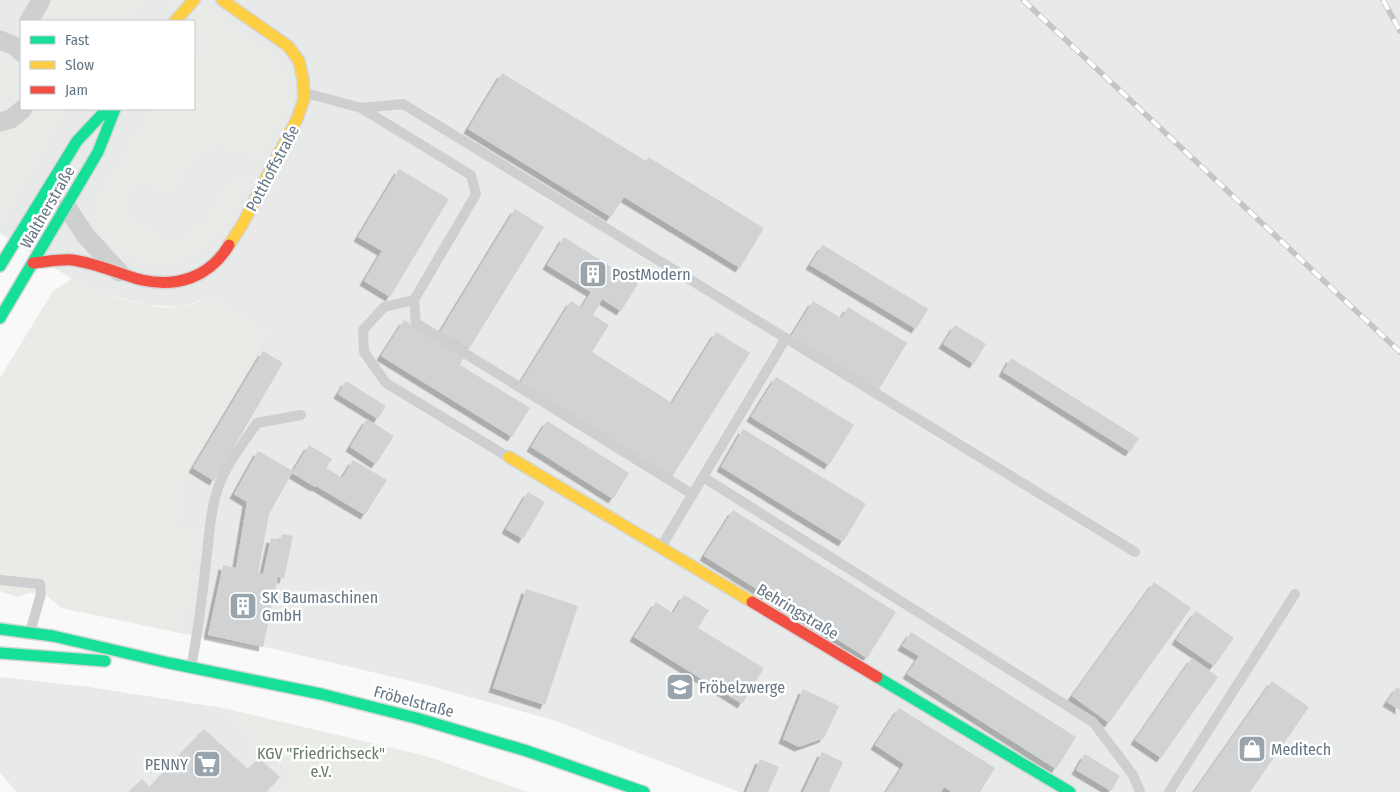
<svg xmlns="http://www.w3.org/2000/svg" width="1400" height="792" viewBox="0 0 1400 792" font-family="'Fira Sans Condensed',sans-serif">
<defs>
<filter id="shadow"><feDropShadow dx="-4.5" dy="4.5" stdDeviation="0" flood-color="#0004"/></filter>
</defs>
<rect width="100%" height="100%" fill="#f9f9f9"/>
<g fill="#e8e9e9" fill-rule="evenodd">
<path d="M0,0h1400v792h-661l-186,-72 -126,-35 -153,-36 -94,-16 17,-101 -23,-4 13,-61 80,-133 -56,-37 -29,10 -37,-2 -45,-14 -28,-12 -72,-46zM21,21h173v88h-173z"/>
<path d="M0,677l89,10 134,21 73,70 -13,14h-266l-17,-19z"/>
</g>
<g fill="#e8ebe6">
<path d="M52,0h92l-20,21h-80z"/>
<path d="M163,0h32l79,59 11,20 1,26 -26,53 -41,-13 -23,9 -28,42 -28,-19 -21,33 45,29 18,2 25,-20 26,-45 15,5 -28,51 -27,23 -36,10 -26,-9 -36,-26 3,-7 -2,-19 57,-95h41v-54l13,-15 -13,-13v-6h-6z"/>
<path d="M0,60c19,9 18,33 0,42z"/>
<path d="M34,109h31l-65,117v-93c14,-5 27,-11 34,-24z"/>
<path d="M72,279c34,14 72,32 109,28 10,-1 21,-7 30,-10l57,37 -81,133 -13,61 23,4 -17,101 -119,-25 -16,-14 -16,-1 -11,4 -18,-6v-213l53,-87z"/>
<path d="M223,708l203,48 102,36h-245l13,-14z"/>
</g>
<g fill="#d0d2d3" filter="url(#shadow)">
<path d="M502,73l144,88 2,-4 116,71 -24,40 -116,-71 -13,20 -143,-88z"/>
<path d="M399,169l50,30 -59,98 -26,-16 18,-30 -24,-14z"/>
<path d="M515,209l29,18 -75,122 -29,-17z"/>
<path d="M564,237l74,47 -17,27 -19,-12 -9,16 16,10 -17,27 80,51 44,-71 34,21 -78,124 -152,-94 51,-82 10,7 10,-16 -44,-27z"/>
<path d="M823,245l105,64 -12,20 -106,-64z"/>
<path d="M813,301l28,17 7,-11 59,36 -29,48 -88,-53z"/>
<path d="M404,320l60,37 -4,8 70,43 -18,29 -131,-81z"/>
<path d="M955,325l31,19 -12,20 -31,-20z"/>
<path d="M263,351l20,12 -69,118 -21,-13z"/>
<path d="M1011,358l128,80 -9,14 -127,-80z"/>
<path d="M776,377l78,48 -25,40 -78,-48z"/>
<path d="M346,381l40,25 -8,13 -40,-25z"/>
<path d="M367,419l27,17 -18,28 -26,-17z"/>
<path d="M547,421l82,52 -16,26 -82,-52z"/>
<path d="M743,429l123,75 -23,38 -122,-75z"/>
<path d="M309,445l23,14 -6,9 16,10 11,-18 34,20 -22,35 -49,-29 -1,1 -23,-14 -23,41 -11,59 5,1 8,-36 9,2 2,-6 11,2 -9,43 -6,-2 -15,70 -55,-12 15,-70 13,3 11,-66 -13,-8 24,-43 35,20z"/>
<path d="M528,492l17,10 -22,37 -17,-10z"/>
<path d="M733,510l163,102 -29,46 -163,-102z"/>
<path d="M1154,582l37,26 -82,115 -37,-27z"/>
<path d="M526,589l52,17 -33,99 -52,-17z"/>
<path d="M684,595l25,15 -11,18 66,40 -22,36 -108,-67 22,-35 17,11z"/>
<path d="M1196,611l38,27 -20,28 -38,-26z"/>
<path d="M911,632l165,105 -20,32 -149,-95 12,-18 -17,-10z"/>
<path d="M1192,658l26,19 -57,81 -26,-18z"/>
<path d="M1272,681l37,26 -59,85h-56z"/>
<path d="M1397,687l3,2v21l-13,-8z"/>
<path d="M803,689l36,17 -15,32 -25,9 -16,-8z"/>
<path d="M899,708l96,60 -15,24h-28l-8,-5 -3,5h-55l18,-28 -29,-19z"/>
<path d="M204,729l44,40 11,-11 21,19 -14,15h-137l13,-13 8,8z"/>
<path d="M822,752l21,10 -14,30h-26z"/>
<path d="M1085,754l35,22 -9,15 -35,-21z"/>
<path d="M760,759l19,8 -11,25h-22z"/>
</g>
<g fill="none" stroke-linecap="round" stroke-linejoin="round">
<defs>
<g id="fast">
<path d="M0,266l77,-125 30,-32"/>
<path d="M0,318l98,-166 17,-43"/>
<path d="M0,629l53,7 116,27 152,31 95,24 111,33 117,41"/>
<path d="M0,653l105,8"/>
<path d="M877,677l193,115"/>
</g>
<g id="slow">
<path d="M222,0l66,46 11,15 4,18 1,20 -7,20 -55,106 -13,20"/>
<path d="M175,21l19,-21"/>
<path d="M509,457l243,145"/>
</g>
<g id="jam">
<path d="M33,263c12,-1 26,-4 39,-3 24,3 47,14 70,20 35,8 68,-3 87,-35"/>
<path d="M752,602l125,75"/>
</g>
</defs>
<use href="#fast" stroke="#d5d6d7" stroke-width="14"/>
<use href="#slow" stroke="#d5d6d7" stroke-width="14"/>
<use href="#jam" stroke="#d5d6d7" stroke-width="14"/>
<g stroke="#cecfd0" stroke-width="10">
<path d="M306,93l55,15 110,67 5,19 -62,106 2,23 276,171"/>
<path d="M361,108l42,-4 732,448"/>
<path d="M414,300l-30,7 -21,23 1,22 22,31 122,74"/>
<path d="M703,477l390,245 40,53 7,17"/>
<path d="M661,547l125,-209"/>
<path d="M0,580l40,4 1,10 -11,38"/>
<path d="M191,667c8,-38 12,-76 16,-114 3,-24 4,-46 12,-68 9,-23 25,-43 38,-62l44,-8"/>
<path d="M1169,792l126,-198"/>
</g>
<g stroke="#cecfd0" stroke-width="19">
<path d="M29,21l12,-21"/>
<path d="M0,40l15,6 6,6"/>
<path d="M0,122l11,-3 12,-10"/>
<path d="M66,206l20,30 33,36"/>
</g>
<use href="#fast" stroke="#16e098" stroke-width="11"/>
<use href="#slow" stroke="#ffcf43" stroke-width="11"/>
<use href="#jam" stroke="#f24e42" stroke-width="11"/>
<defs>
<g id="rail">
<path d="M1023,0l377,352"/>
<path d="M1383,0l17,31"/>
</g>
</defs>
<use href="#rail" stroke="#c3c5c6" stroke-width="5.5"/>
<use href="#rail" stroke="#fff" stroke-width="4" stroke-dasharray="11" stroke-linecap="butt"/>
</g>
<defs>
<symbol id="building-square" viewBox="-11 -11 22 22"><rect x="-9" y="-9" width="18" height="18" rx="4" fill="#99a4ac" stroke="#fff"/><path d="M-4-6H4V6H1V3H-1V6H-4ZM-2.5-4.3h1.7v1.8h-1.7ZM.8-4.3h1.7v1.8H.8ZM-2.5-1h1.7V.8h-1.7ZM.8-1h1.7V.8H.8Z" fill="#fff"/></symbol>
<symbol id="school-square" viewBox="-11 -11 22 22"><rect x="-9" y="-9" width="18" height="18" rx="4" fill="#99a4ac" stroke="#fff"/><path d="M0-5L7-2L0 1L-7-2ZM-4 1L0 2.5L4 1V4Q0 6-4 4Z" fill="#fff"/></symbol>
<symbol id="shop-square" viewBox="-11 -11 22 22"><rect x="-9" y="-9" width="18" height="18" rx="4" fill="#99a4ac" stroke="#fff"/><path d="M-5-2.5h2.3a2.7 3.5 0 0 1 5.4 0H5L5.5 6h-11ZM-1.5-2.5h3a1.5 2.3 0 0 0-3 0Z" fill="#fff"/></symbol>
<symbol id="supermarket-square" viewBox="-11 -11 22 22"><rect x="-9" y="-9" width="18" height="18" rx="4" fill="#99a4ac" stroke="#fff"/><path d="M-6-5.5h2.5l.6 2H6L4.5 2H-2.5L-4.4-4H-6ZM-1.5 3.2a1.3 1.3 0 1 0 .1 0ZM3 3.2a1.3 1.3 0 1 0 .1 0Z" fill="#fff"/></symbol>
</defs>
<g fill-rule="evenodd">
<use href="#building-square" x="577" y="258" width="32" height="32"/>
<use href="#building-square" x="227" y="590" width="32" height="32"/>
<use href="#school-square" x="664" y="671" width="32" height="32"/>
<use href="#shop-square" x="1236" y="733" width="32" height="32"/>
<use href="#supermarket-square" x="191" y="748" width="32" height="32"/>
</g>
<g text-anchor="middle" stroke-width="5" stroke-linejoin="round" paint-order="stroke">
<g font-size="16" fill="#657683" stroke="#fff">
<text transform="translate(272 168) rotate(-62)" y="6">Potthoffstraße</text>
<text transform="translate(47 207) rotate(-60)" y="6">Waltherstraße</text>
<text transform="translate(798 611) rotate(31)" y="6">Behringstraße</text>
<text transform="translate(414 701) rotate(15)" y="6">Fröbelstraße</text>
</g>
<g font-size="16" fill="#657683" stroke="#fff" text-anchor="start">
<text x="612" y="280">PostModern</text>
<text x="262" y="603">SK Baumaschinen<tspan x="262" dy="18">GmbH</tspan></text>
<text x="699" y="693">Fröbelzwerge</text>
<text x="1271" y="755">Meditech</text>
<text x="188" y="770" text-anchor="end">PENNY</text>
</g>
<g font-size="16" fill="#687a64" stroke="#fff">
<text x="321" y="759">KGV "Friedrichseck"<tspan x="321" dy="18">e.V.</tspan></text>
</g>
</g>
<rect x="20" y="20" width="175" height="90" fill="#ffffff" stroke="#c1c8cd"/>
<rect x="30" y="36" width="25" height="8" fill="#16e098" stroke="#c1c8cd"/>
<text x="65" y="45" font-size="15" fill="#657683">Fast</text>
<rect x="30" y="61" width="25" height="8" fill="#ffcf43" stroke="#c1c8cd"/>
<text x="65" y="70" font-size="15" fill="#657683">Slow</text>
<rect x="30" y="86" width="25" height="8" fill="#f24e42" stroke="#c1c8cd"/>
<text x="65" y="95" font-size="15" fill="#657683">Jam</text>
</svg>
